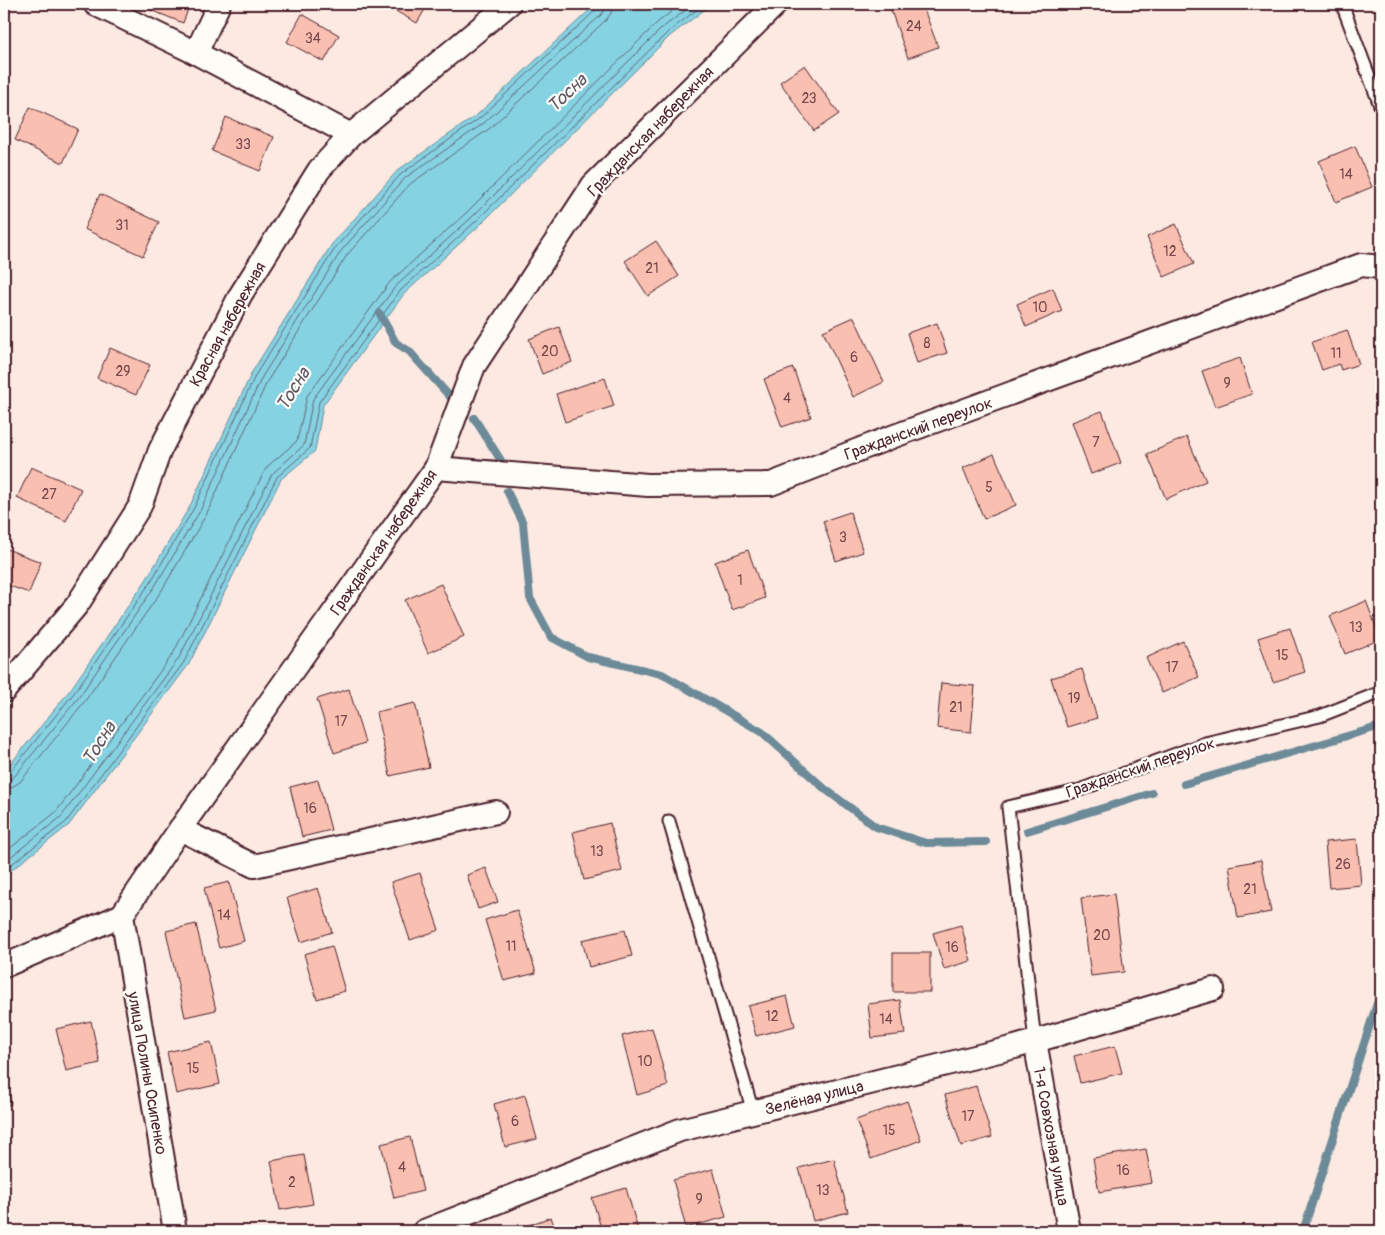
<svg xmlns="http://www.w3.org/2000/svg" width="1385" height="1235" viewBox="0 0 1385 1235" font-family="Pangolin,sans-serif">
<rect width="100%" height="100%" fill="#fceae2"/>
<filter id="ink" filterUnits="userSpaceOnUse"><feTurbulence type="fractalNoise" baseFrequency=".02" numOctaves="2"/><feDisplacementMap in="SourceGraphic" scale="10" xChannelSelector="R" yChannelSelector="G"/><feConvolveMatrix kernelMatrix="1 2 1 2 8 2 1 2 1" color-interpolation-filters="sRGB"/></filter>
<g filter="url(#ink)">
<path fill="#85d2e3" stroke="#6d8a99" d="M596,4h116l-42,32 -191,190 -75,68 -81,111 -8,46 -34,28 -92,185 -120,161 -65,51v-104l66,-82 76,-110 44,-74 62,-134 80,-128 66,-74 79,-55z"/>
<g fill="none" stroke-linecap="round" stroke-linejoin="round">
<g stroke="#626775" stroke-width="1">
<path d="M4,774l6,-2 64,-79 76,-110 44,-75 62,-134 80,-127 65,-73 79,-56 117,-109 2,-5"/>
<path d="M4,781l5,-1 5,-3 65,-80 76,-111 45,-75 62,-134 79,-126 64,-73 79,-55 118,-109 3,-5 1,-5"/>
<path d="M4,788l8,-1 8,-5 65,-81 77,-111 44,-75 62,-135 79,-125 63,-71 79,-55 118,-110 4,-6 2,-9"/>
<path d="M4,853l52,-41 117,-158 92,-184 4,-5 28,-24 10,-45 83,-114 76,-69 191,-190 24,-19"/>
<path d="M4,862l57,-45 118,-159 93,-184 32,-29 9,-46 82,-112 76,-69 191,-190 32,-24"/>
<path d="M4,870l62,-48 118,-160 93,-185 33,-29 9,-46 81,-111 75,-69 192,-189 37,-29"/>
</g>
<g stroke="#6d8a99" stroke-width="8">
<path d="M380,314l16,29 13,8 43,48"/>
<path d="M474,418l28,44"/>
<path d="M507,491l16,32 7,75 21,39 37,20 74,17 100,58 63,57 51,38 50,16 60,-1"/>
<path d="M1184,784l197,-58"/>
<path d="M1027,831l125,-38"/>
<path d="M1303,1231l78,-240"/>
</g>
</g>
<g fill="#f9bfb1" stroke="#4a1f2b">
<path d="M136,4h54l-7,19z"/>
<path d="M383,4h45l-11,19z"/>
<path d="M893,4h29l16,43 -30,11 -19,-53z"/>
<path d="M302,14l37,21 -15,27 -37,-20z"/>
<path d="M805,65l34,49 -25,17 -34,-49z"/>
<path d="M30,107l48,22 -15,34 -48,-23z"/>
<path d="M226,117l48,20 -14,34 -48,-20z"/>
<path d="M1355,146l17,41 -36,15 -17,-41z"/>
<path d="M100,194l59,28 -16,34 -59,-27z"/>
<path d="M1176,224l18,40 -30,13 -17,-40z"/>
<path d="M656,241l23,35 -31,20 -23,-35z"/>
<path d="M1053,288l9,23 -36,16 -9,-23z"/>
<path d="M854,317l30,65 -31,15 -30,-66z"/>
<path d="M937,323l10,30 -30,10 -10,-30z"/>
<path d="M559,327l13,35 -30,12 -13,-35z"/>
<path d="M1347,330l12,34 -18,6 -2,-6 -17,6 -10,-28z"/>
<path d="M110,348l40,17 -14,30 -39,-17z"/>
<path d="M1240,358l12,36 -37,13 -13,-36z"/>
<path d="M793,368l18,49 -29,10 -18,-48z"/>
<path d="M605,378l9,28 -49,16 -9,-28z"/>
<path d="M1102,411l19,52 -30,11 -19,-52z"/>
<path d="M1187,437l19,44 -40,18 -19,-45z"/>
<path d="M994,454l22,51 -32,14 -21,-51z"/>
<path d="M31,467l50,22 -15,32 -49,-23z"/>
<path d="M850,512l13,40 -27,9 -13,-40z"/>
<path d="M4,548l37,14 -12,31 -25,-9z"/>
<path d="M748,550l17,48 -33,12 -17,-48z"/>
<path d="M441,584l23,53 -36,16 -23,-53z"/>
<path d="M1366,601l15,38 -36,15 -15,-38z"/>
<path d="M1290,628l15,44 -32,10 -15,-44z"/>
<path d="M1183,641l16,36 -37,16 -16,-35z"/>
<path d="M1082,669l15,49 -30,9 -16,-49z"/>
<path d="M941,683l34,3 -4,46 -34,-4z"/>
<path d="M349,689l16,54 -31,10 -17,-54z"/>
<path d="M415,703l14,64 -39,9 -14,-64z"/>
<path d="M318,780l13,50 -29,7 -12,-50z"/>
<path d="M610,823l12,48 -38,9 -11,-48z"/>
<path d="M1357,839l4,46 -32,3 -4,-46z"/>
<path d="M1261,860l10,52 -33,6 -9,-52z"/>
<path d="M486,868l12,34 -20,7 -11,-34z"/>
<path d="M420,873l19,57 -29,10 -19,-58z"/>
<path d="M229,882l15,59 -25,7 -15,-60z"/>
<path d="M318,888l14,44 -31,10 -14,-44z"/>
<path d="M1114,894l10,78 -33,4 -10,-78z"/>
<path d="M517,910l19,63 -32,8 -19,-61z"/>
<path d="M196,924l20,86 -31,7 -19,-86z"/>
<path d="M961,925l10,36 -27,8 -11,-36z"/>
<path d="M625,930l7,26 -43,11 -7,-27z"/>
<path d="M332,946l13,45 -28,8 -13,-45z"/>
<rect x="893" y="953" width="37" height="39"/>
<path d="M787,996l8,30 -39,10 -8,-30z"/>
<path d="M900,1000l5,34 -33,4 -4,-34z"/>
<path d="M91,1021l9,42 -34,8 -10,-42z"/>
<path d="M652,1028l16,58 -31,9 -15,-59z"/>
<path d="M211,1042l9,42 -44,10 -9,-42z"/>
<path d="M1115,1046l7,27 -42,10 -6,-27z"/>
<path d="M4,1069l7,35 -7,2z"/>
<path d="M976,1086l16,51 -31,9 -16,-51z"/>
<path d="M525,1095l12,44 -32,8 -11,-43z"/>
<path d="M907,1101l14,39 -50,19 -15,-39z"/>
<path d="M410,1137l13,54 -29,7 -13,-54z"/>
<path d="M1146,1149l6,34 -53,9 -6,-34z"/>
<path d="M304,1155l9,49 -33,6 -9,-49z"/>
<path d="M834,1159l14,53 -35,9 -14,-53z"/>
<path d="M713,1169l13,48 -40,11 -13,-48z"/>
<path d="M626,1188l12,42 -36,1 -10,-33z"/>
<path d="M551,1217l5,14h-32l-1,-4z"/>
</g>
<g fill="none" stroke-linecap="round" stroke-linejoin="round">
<defs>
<g id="service">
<path d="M1342,4l39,104"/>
<path d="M669,821l84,291"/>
<path d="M1035,1041l-27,-234 69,-16 128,-48 115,-27 61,-24"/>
</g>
<g id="minor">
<path d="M95,4l101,49 155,82"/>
<path d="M196,53l23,-49"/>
<path d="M436,468l212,17 123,-1 118,-46 472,-173 20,2"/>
<path d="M4,691l73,-86 63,-99 20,-56 81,-156 78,-124 32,-35 158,-131"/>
<path d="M180,829l74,37 242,-54"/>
<path d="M122,915l53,316"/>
<path d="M4,966l118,-51 58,-86 256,-361 38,-102 119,-181 183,-181"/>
<path d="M1035,1041l34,190"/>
<path d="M424,1231l256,-101 335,-83 198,-58"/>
</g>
</defs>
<use href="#service" stroke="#4a1f2b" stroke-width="15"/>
<use href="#minor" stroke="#4a1f2b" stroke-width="26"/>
<use href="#service" stroke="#fdfcf7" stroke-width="11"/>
<use href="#minor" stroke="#fdfcf7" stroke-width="22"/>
</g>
</g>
<g text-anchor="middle" stroke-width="4.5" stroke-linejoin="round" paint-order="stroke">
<g font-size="14" fill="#76474c">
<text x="914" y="31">24</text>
<text x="313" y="43">34</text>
<text x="809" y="103">23</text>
<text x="243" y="149">33</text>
<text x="1346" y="179">14</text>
<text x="122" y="230">31</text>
<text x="1170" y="256">12</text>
<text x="652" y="273">21</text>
<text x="1040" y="312">10</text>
<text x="927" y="348">8</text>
<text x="550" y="356">20</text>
<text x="1336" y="358">11</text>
<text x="854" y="362">6</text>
<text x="123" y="376">29</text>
<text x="1227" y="388">9</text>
<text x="787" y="403">4</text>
<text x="1096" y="447">7</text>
<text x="989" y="492">5</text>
<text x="49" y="499">27</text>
<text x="843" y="542">3</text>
<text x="740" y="585">1</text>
<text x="1356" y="632">13</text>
<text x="1282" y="660">15</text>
<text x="1172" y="672">17</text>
<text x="1074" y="703">19</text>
<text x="956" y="712">21</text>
<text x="341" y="726">17</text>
<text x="310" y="813">16</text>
<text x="597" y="856">13</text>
<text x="1343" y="869">26</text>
<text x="1250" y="894">21</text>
<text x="224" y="920">14</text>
<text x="1102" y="940">20</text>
<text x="511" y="951">11</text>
<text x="952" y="952">16</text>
<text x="772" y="1021">12</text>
<text x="886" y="1024">14</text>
<text x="645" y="1066">10</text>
<text x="193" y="1073">15</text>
<text x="968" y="1121">17</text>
<text x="515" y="1126">6</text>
<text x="889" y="1135">15</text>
<text x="402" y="1172">4</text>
<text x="1123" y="1175">16</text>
<text x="292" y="1187">2</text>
<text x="823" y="1195">13</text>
<text x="699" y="1204">9</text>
</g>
<g font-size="16" fill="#4a1f2b" stroke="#fdfcf7">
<text transform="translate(650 131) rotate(-46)" y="6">Гражданская набережная</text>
<text transform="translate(227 324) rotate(-61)" y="6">Красная набережная</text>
<text transform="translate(918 428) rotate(-20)" y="6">Гражданский переулок</text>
<text transform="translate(383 542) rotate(-55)" y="6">Гражданская набережная</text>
<text transform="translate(1140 767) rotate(-19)" y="6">Гражданский переулок</text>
<text transform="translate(148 1073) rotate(80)" y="6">улица Полины Осипенко</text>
<text transform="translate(814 1097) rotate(-14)" y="6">Зелёная улица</text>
<text transform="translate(1052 1136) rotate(80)" y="6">1-я Совхозная улица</text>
</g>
<g font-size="18" font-style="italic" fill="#5c5562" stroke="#fdfcf7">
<text transform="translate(567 93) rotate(-43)" y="6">Тосна</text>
<text transform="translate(293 389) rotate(-58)" y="6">Тосна</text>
<text transform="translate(99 743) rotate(-58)" y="6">Тосна</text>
</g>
</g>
<rect width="1385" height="1235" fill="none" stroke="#fdfcf7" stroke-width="20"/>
<rect x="10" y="10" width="1365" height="1215" fill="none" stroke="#4a1f2b" stroke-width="2" filter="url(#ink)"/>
</svg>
